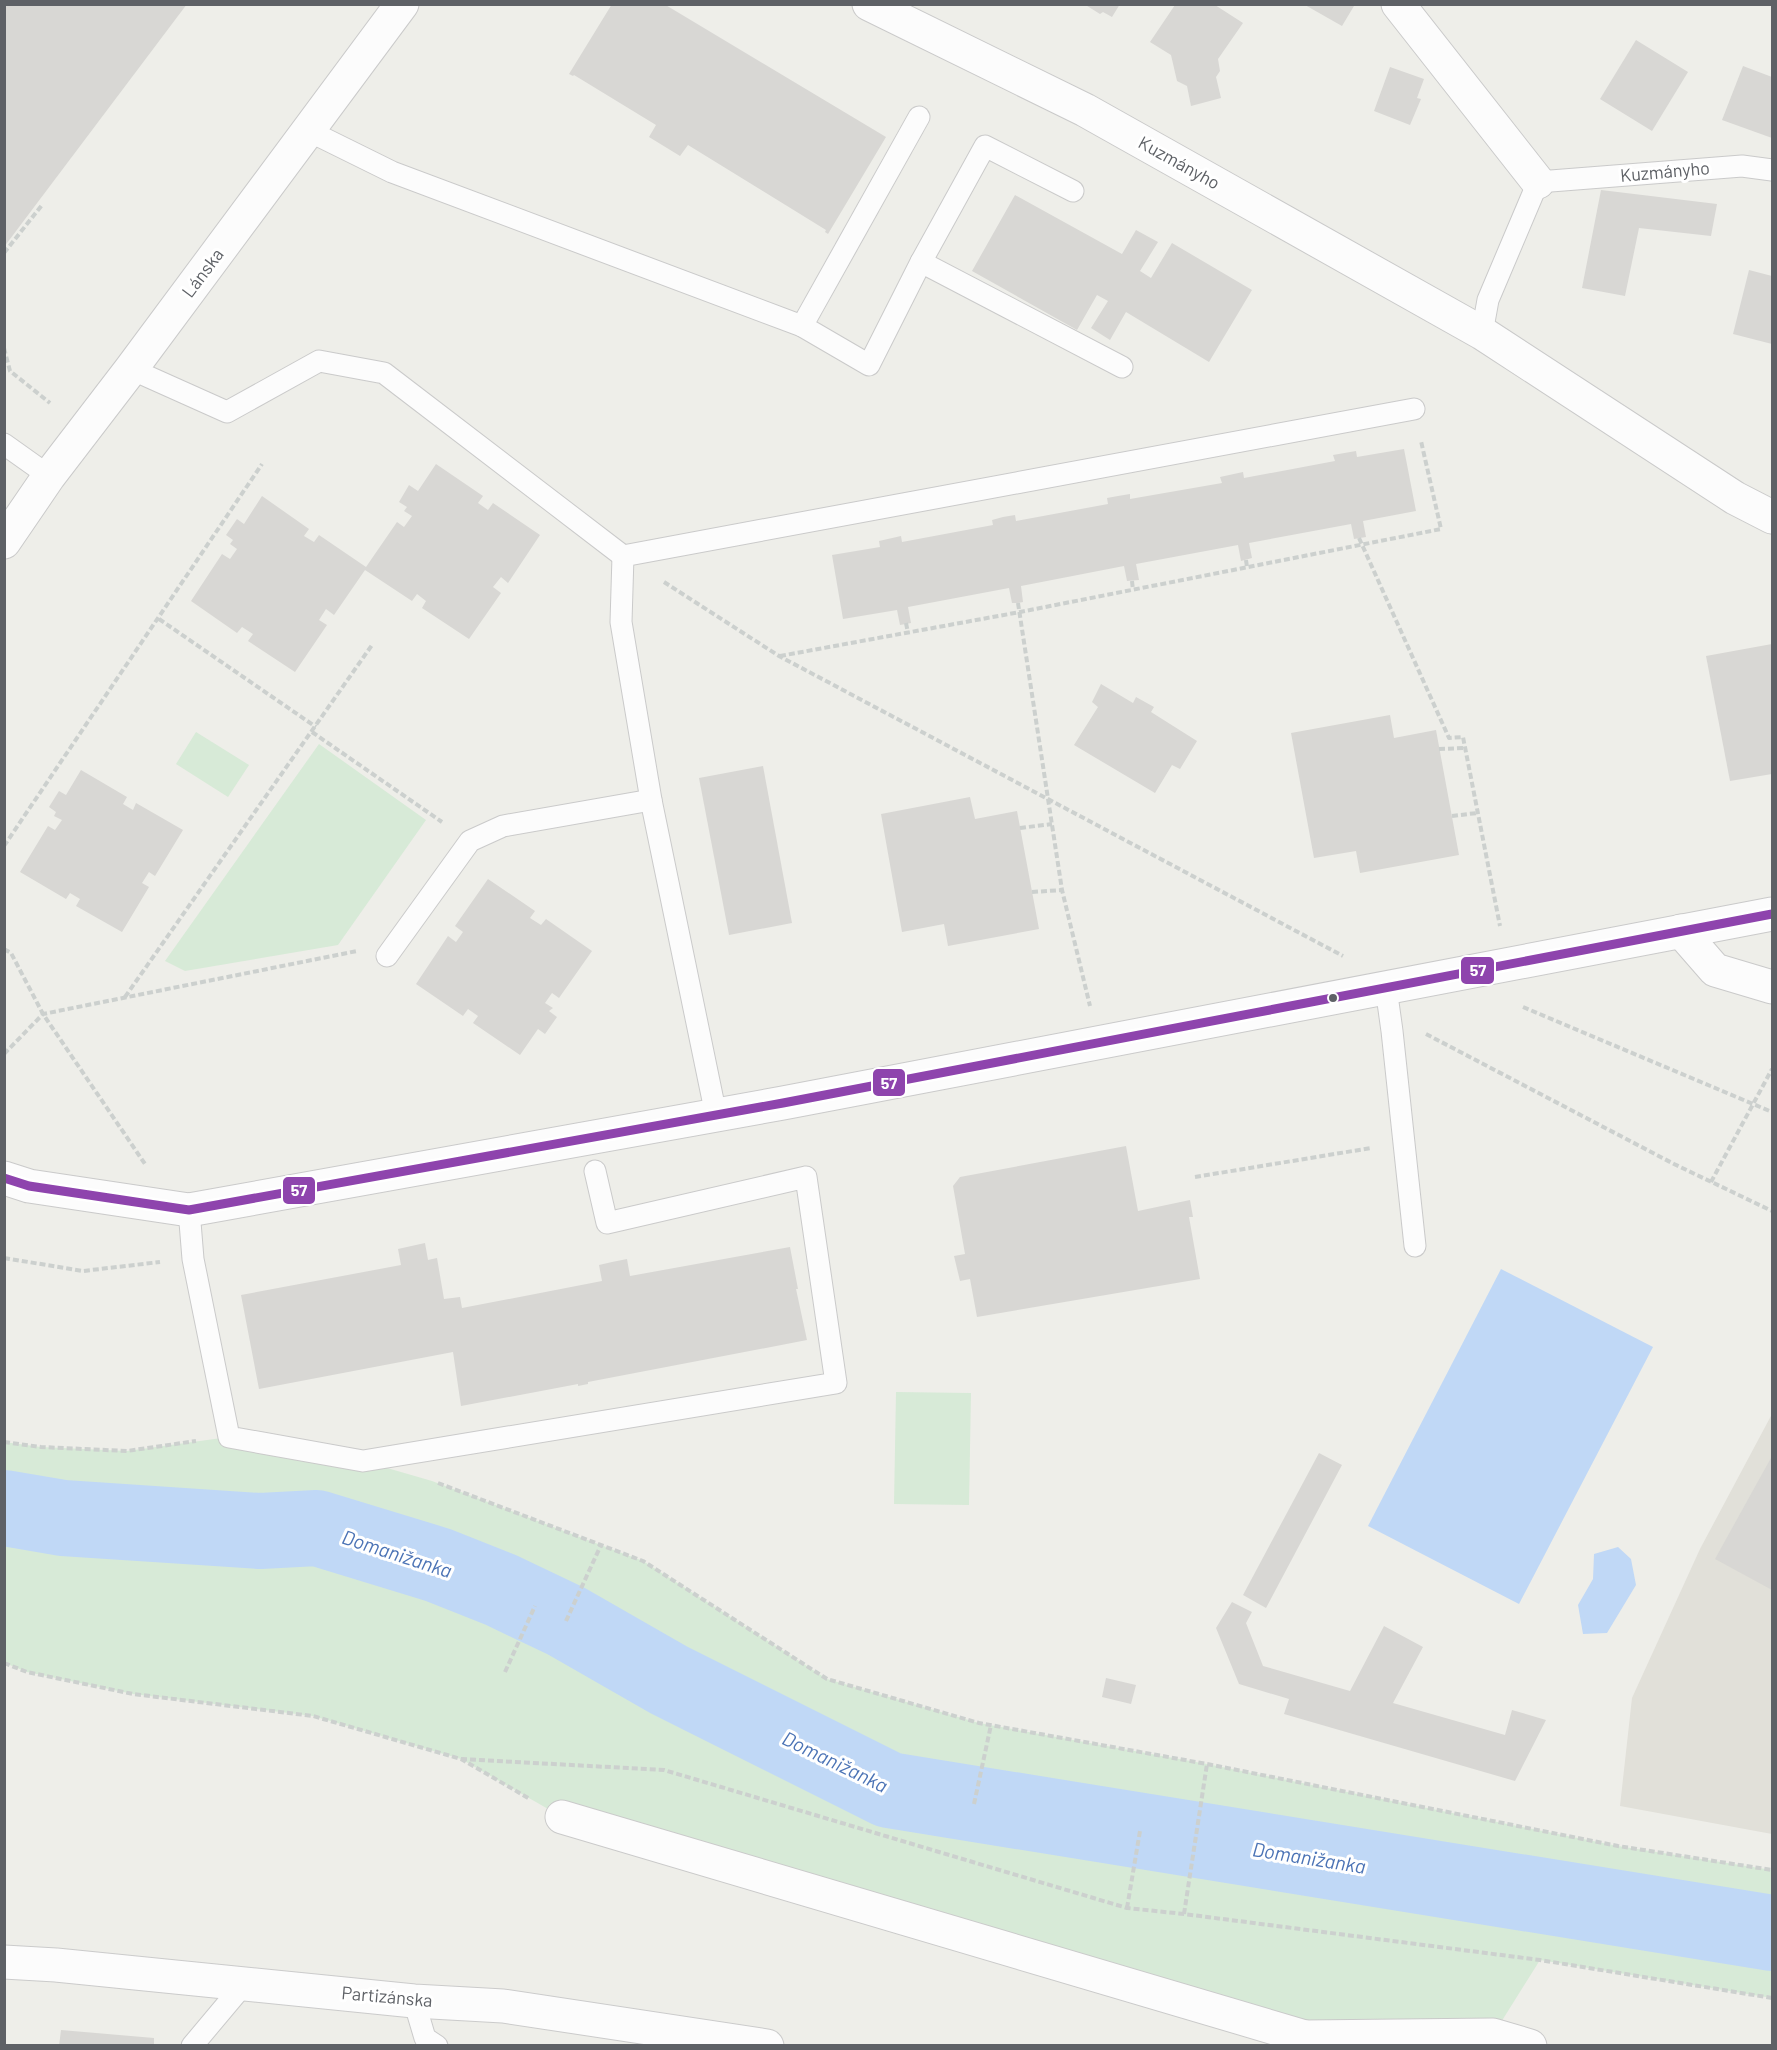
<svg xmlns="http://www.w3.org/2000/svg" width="1777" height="2050" viewBox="0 0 1777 2050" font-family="Barlow,sans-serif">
<rect width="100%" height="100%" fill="#eeeee9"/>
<path fill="#e1e0d9" d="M1772,1414v420l-152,-28 12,-108 68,-149z"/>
<g fill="#d7ead7">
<path d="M196,732l53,33 -21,32 -52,-33z"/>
<path d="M319,744l107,76 -88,125 -153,26 -20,-10z"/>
<path d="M896,1392l75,1 -2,112 -75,-1z"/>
<path d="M229,1437l134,24 69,20 211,80 184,118 152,44 228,41 411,82 154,24v128l-232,-38 -47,75 -188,2 -743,-220 -101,-58 -148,-43 -180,-22 -106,-22 -22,-9 -1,-221 37,5 86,4z"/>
</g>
<g fill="#c0d8f6">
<path d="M1501,1269l152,78 -134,257 -151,-78z"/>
<path d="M1618,1547l13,12 5,26 -29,48 -24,1 -5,-29 15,-26 1,-25z"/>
</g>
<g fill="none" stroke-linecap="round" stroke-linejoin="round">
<path stroke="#c0d8f6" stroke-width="76" d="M4,1508l59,10 197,13 57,-3 121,37 63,25 65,31 103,59 220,110 883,143"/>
</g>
<g fill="#d8d7d4">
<path d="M4,4h183l-183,243z"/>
<path d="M612,4h52l222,133 -58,97 -3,-2 1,-2 -138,-85 -8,11 -31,-19 7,-12 -82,-50 -1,1 -4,-2z"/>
<path d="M1084,4h36l-8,13 -9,-5 -3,2z"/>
<path d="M1175,5h40l28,18 -25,36 2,12 -4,6 5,21 -30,8 -4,-20 -10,-5 -6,-26 -21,-13z"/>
<path d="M1305,5h46l3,1 -12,20z"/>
<path d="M1636,40l52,32 -36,59 -52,-32z"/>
<path d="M1743,66l29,11v61l-50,-18z"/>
<path d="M1390,67l34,12 -7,19 4,1 -11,26 -36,-14z"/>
<path d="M1601,190l116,14 -6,32 -72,-8 -14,68 -43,-8z"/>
<path d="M1015,195l107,59 14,-24 22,12 -18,29 11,7 21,-35 80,47 -43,72 -83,-50 -16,28 -19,-12 17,-27 -11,-6 -20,35 -105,-59z"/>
<path d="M1749,270l23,6v68l-39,-10z"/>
<path d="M1404,449l12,62 -53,10 3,16 -12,2 -3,-15 -102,19 3,15 -11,3 -3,-16 -102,19 3,16 -12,1 -3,-15 -103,20 2,16 -5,1h-6l-3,-15 -101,19 3,16 -11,2 -3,-15 -54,9 -11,-64 48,-8 -1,-6 22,-5 1,6 91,-17 -1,-5 11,-3 12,-2 1,6 92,-17 -1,-6 11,-2 12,-2v5l92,-16 -2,-6 23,-5 1,6 91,-17 -2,-6 23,-4 1,6z"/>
<path d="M436,464l47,32 -5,7 10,7 5,-7 47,32 -32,48 -7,-6 -8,10 8,6 -32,46 -47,-31 4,-7 -9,-7 -5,7 -47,-31 -31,45 -8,-6 -7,11 8,5 -32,47 -47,-31 5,-7 -11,-7 -5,6 -46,-32 31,-47 8,5 7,-10 -7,-5 3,-4 -7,-5 11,-16 7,5 18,-28 47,33 -5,7 10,6 5,-7 47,32 31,-45 7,5 8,-11 -8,-5 3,-4 -8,-5 10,-17 9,6z"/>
<path d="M1772,644v130l-42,7 -24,-125z"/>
<path d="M1101,684l32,19 3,-6 18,10 -3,5 46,29 -17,28 -8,-4 -17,28 -81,-48 24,-38 -6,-5z"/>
<path d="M1390,715l4,23 42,-8 23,125 -99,18 -4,-22 -42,7 -23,-125z"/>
<path d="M763,766l29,157 -63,12 -30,-157z"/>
<path d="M81,770l46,27 -4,7 10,6 3,-7 47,27 -28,46 -6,-4 -7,11 7,4 -27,45 -46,-26 4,-7 -10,-6 -4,6 -46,-27 28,-46 7,4 7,-10 -8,-4 2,-4 -7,-5 10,-16 7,4z"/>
<path d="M970,797l5,22 42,-8 22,118 -91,17 -4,-22 -42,8 -21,-118z"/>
<path d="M488,879l47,32 -5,7 11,7 5,-6 46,32 -33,47 -7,-5 -7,10 8,5 -4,3 8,6 -12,17 -7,-5 -18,26 -47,-32 5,-7 -10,-7 -5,7 -47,-32 32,-48 8,6 7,-10 -8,-6z"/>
<path d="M1126,1146l12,65 52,-11 3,17h-4l11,62 -223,38 -7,-38 -10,2 -6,-25 11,-2 -12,-68 7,-9z"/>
<path d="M425,1243l3,17 9,-2 7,41 16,-2 2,11 140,-27 -3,-16 13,-3 15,-3 3,17 160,-29 8,42h-2l11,51 -219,42v2l-10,2v-2l-117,22 -8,-54 -194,37 -18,-94 160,-30 -3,-16z"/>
<path d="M1319,1453l23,12 -76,143 -23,-13z"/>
<path d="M1772,1456v134l-57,-31z"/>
<path d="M1232,1602l20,10 -6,11 17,43 87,25 34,-65 39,21 -30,56 112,32 7,-25 34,10 -31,61 -231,-67 5,-15 -50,-15 -23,-56z"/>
<path d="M1106,1678l30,7 -5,19 -29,-7z"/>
<path d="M61,2030l93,8v8h-95z"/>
</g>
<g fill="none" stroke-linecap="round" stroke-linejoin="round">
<defs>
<g id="lane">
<path d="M309,131l83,41 410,154 67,39 52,-103 201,105"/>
<path d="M921,262l64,-116 88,45"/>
<path d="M802,326l117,-209"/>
<path d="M1482,333l6,-33 50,-118 204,-16 30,4"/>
<path d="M131,369l96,43 92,-51 65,12 239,183"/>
<path d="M4,444l45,32"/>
<path d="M387,956l83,-115 33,-15 148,-26"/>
<path d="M1386,988l6,43 23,215"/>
<path d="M716,1115l-65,-315 -30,-178 2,-66 791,-147"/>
<path d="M189,1210l4,49 36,178 134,24 473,-78 -30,-206 -199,46 -12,-52"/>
<path d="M414,2001l11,37 12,8"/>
<path d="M192,2046l52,-62"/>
</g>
<g id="street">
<path d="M869,4l216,106 397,223 253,165 37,19"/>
<path d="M1398,4l140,178"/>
<path d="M4,542l45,-66 82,-107 271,-365"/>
<path d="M1681,931l34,39 57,17"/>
<path d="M4,1178l25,8 160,24 594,-107 989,-189"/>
<path d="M562,1817l743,220"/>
<path d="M1304,2046l1,-9 188,-2 37,11"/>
</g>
<path id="secondary" d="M4,1962l52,3 358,36 89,5 264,40"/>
</defs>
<use href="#lane" stroke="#cacaca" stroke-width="23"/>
<use href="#street" stroke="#cacaca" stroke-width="35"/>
<use href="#secondary" stroke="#cbcbcb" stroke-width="35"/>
<g stroke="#ccd0ce" stroke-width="4" stroke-dasharray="6 3" stroke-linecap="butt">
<path d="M4,253l38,-48"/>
<path d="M4,348l6,23 40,32"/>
<path d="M1359,538l90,200 14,-1 37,189"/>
<path d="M1246,560l1,7"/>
<path d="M1132,581l1,9"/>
<path d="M664,582l115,74 564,300"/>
<path d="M1018,603l44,287 28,116"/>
<path d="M159,619l157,108"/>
<path d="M906,623l2,10"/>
<path d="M780,656l240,-44 421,-83 -20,-88"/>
<path d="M312,732l130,90"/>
<path d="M1439,749l26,-1"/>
<path d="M1452,816l25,-3"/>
<path d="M1020,828l32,-4"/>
<path d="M4,846l258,-382"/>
<path d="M1032,892l30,-2"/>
<path d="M4,949l7,4 32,61 102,150"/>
<path d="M125,997l247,-352"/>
<path d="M1523,1007l249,105"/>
<path d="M1426,1034l248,130 98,47"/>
<path d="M4,1054l39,-40 314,-63"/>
<path d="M1195,1177l176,-29"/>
<path d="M1711,1182l61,-113"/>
<path d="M4,1258l79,13 77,-9"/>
<path d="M4,1442l37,5 86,4 69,-10"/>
<path d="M438,1483l205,78 184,118 152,44 228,41 411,82 154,24"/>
<path d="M566,1621l35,-76"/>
<path d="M4,1663l23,9 106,22 180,22 148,43 69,40"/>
<path d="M505,1672l30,-66"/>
<path d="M461,1759l203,11 463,138 57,6 356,46 232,38"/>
<path d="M974,1804l17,-79"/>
<path d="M1127,1908l13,-77"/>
<path d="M1184,1914l23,-150"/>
</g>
<use href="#lane" stroke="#fcfcfc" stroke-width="21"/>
<use href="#street" stroke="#fcfcfc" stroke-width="33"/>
<use href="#secondary" stroke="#fcfcfc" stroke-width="33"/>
<defs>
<path id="bus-1" d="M4,1178l25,8 160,24 594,-107 989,-189"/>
</defs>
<use href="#bus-1" stroke="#fff" stroke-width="14"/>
<use href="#bus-1" stroke="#8e44ad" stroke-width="9"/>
</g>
<circle fill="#5e6166" stroke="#fff" stroke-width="2" cx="1333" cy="998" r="5"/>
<g text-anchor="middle" stroke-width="6" stroke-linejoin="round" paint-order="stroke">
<g font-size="18" fill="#5e6166" stroke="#fff">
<text transform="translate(1179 163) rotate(29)" y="6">Kuzmányho</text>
<text transform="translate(1665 172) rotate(-5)" y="6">Kuzmányho</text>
<text transform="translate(203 273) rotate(-53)" y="6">Lánska</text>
<text transform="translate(387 1997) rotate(5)" y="6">Partizánska</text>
</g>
<g font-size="20" font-style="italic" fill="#4b73b5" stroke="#fff">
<text transform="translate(397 1554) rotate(18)" y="7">Domanižanka</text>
<text transform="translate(835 1762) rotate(26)" y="7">Domanižanka</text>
<text transform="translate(1309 1858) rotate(9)" y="7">Domanižanka</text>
</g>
</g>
<g stroke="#fff" stroke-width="2">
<rect x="1460" y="956" width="35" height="29" rx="6" fill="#8e44ad"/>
<rect x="872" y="1068" width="34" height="29" rx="6" fill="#8e44ad"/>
<rect x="282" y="1176" width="34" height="29" rx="6" fill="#8e44ad"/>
</g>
<g font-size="16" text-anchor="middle" font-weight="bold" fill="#fff">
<text x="1478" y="976">57</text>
<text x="889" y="1089">57</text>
<text x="299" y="1196">57</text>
</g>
<rect width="1777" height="2050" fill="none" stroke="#5e6166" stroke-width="12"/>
</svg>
